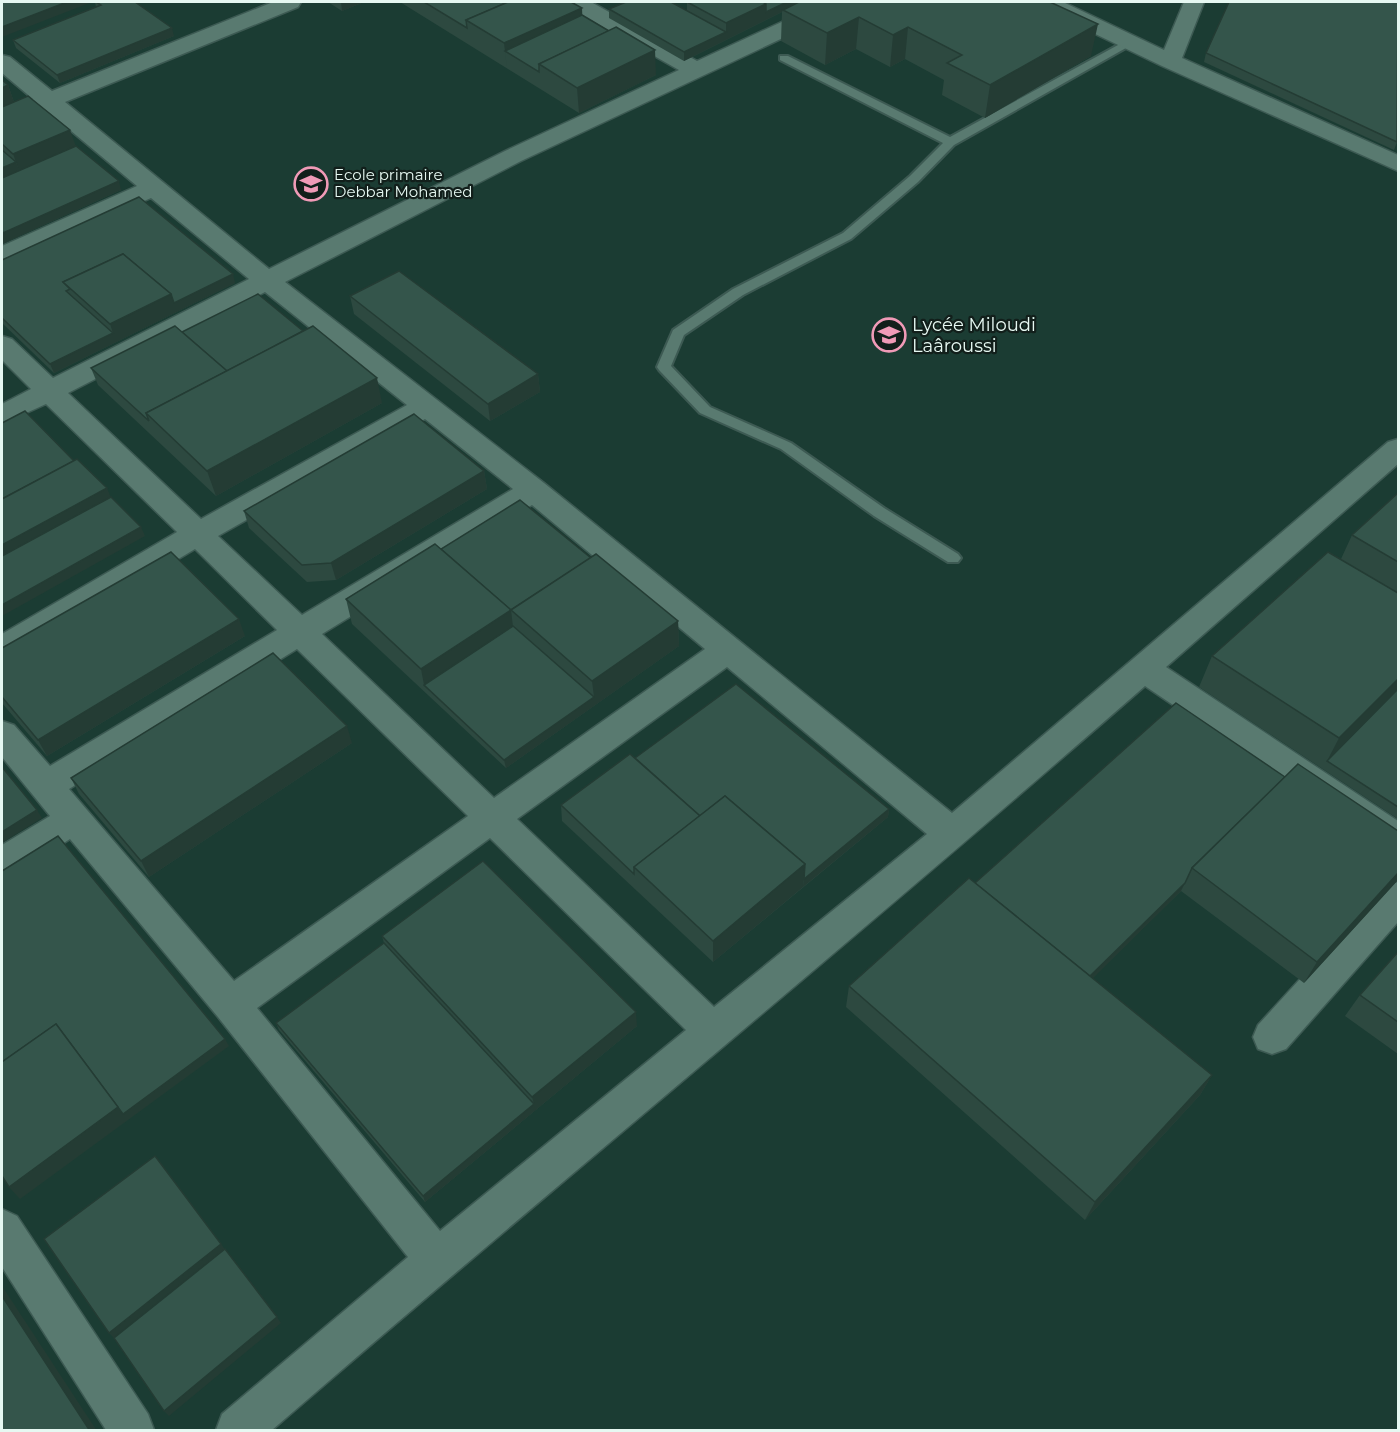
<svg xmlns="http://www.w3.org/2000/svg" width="1400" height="1432" viewBox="0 0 1400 1432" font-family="Montserrat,sans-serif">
<rect width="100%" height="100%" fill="#1b3c33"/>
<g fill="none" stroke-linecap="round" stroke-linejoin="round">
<defs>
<path id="service" d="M1129,39l5,3 -1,2 -179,101 -36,37 -67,57 -108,56 -59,40 -13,31 39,41 81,36 93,65 74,46 3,4 -3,4h-10l-74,-46 -93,-67 -81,-36 -41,-43 -2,-3 16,-37 60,-41 110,-56 67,-57 33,-33 -163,-83v-4h8l162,81z"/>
<g id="minor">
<path d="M273,2h28l-3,5 -233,95 204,167 236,-118 174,-81 -111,-63 -2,-5h25l106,59 128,-59h26l-2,5 -328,154 -236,121 259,201 408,330 436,-371 10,-3v25l-232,203 232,154v32l-12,-4 -241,-163c-288,252 -584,494 -873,744h-56l6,-16 186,-157 -190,-240 -148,-178 -55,35 -13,4v-33l48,-29 -48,-59v-36l12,4 36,41 227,-136 -82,-81 -182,109 -11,3v-27l175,-102 -131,-128 -44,20v-20l29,-15 -29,-29v-24l10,3 41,39 196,-99 -98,-81 -149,65v-17l135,-60 -91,-76 -44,17v-15l31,-13 -31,-26v-18l8,2 42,34zM265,292l142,113 -206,114 -133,-126zM425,419l88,70 -211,126 -84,-79zM532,505l173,144 -211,149 -172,-164zM297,649l171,167 -234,165 -165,-192zM727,667l200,167 -213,173 -197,-188zM490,838l196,192 -246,201 -183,-223z"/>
<path d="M1036,2h27l101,48 20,-48h20l-22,56 216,97v16l-236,-105 -123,-59z"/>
<path d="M1398,882v40l-112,127 -14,5 -14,-5 -5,-12 5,-12 127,-139z"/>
<path d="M2,1209l15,7 131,198 6,16h-48l-104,-163z"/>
</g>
</defs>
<use href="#service" stroke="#3d5a53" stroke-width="4"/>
<use href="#minor" stroke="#3d5a53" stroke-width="3"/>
<use href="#service" fill="#597a70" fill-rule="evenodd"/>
<use href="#minor" fill="#597a70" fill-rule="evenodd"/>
</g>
<g fill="#2d4940">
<path d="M95,2h40l39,34 -114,47 -44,-35 -3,-8 83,-33z"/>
<path d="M328,2h36l-22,9z"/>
<path d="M400,2h171l11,6v7l74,60 -77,38z"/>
<path d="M687,2h363l41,54 -106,62 -43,-23 2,-15 -39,-21 -15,8 -34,-18 -31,16 -44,-24 1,-29 -98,49 -75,-43v-9l78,1z"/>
<path d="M1206,53l191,89 -3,8 -190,-88z"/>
<path d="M2,80l6,5 6,17 62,44 45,44 -119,54z"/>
<path d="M2,260l233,23 -181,90 -52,-50z"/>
<path d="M350,296l188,78 2,18 -50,29 -136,-107z"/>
<path d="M182,332l200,71 -166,93 -118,-111 -7,-17z"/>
<path d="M484,471l3,18 -151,91 -29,2 -58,-54 -5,-17z"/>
<path d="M1398,493v326l-199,-132 13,-31 129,-97 11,-24z"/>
<path d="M441,549l150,9 87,63 1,25 -173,122 -154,-144 -6,-25z"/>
<path d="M245,636l-198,120 -45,-53v-55z"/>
<path d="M1176,703l222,177 -94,103 -123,-92 -89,87 120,97 -12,20 -115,125 -239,-213 3,-21 126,-103z"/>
<path d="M352,743l-203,134 -70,-83 -8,-16z"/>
<path d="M635,758l254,51 -1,8 -175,145 -151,-141 -1,-16z"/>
<path d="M382,936l255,90 -212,176 -146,-172 -3,-7 108,-80z"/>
<path d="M1398,952v102l-53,-38 15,-21z"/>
</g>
<g fill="#243c34">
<path d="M67,2h25l-90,35v-10z"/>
<path d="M341,2h23l-22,9z"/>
<path d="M787,2h17l-21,8 -1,2 -56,28v-17l40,-19z"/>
<path d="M582,8l1,24 -78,19 2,17 -3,-25z"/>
<path d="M859,17l-3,32 -31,16 2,-32z"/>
<path d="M1098,24l-7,32 -106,62 5,-33z"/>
<path d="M908,27l-3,32 -15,8 3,-32z"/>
<path d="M172,28l2,8 -114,47 -3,-8z"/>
<path d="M726,32v8l-42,21v-9z"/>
<path d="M655,50l1,25 -77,38 -2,-25z"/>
<path d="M8,85l6,17 -12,5v-19z"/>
<path d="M70,130l9,25 -57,24 -9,-25z"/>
<path d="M16,162l6,17 -20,9v-20z"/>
<path d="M119,181l2,9 -119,54v-14z"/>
<path d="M233,274l2,9 -181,90 -4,-9 63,-31 -3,-9 61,-30z"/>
<path d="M538,374l2,18 -50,29 -2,-17z"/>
<path d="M377,378l5,25 -166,93 -9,-25z"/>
<path d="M484,471l3,18 -151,91 -5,-17z"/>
<path d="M107,488l7,17 -112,62v-22z"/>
<path d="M141,527l4,9 -143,80v-11z"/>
<path d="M511,610l3,25 -90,50 -3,-16z"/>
<path d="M239,619l6,17 -198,120 -9,-16z"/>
<path d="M678,621l1,25 -173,122 -2,-8 90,-63 -2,-16z"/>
<path d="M1398,679v13l-71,69 12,-23z"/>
<path d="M347,726l5,17 -203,134 -8,-16z"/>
<path d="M889,809l-1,8 -85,70 1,-8z"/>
<path d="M37,810l5,8 -40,25v-11z"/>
<path d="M805,864l-2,23 -90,75v-21z"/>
<path d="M1398,873v7l-94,103 13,-21z"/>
<path d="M1185,883l-4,8 -104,103 3,-8z"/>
<path d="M636,1012l1,14 -212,176 -2,-6 111,-92 -2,-7z"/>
<path d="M225,1039l4,7 -209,153 -11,-12 109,-80z"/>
<path d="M1212,1075l-12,20 -115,125 10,-18z"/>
<path d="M221,1244l8,11 -110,88 -10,-10z"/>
<path d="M2,1287l2,2 93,142h-7l-88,-135z"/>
<path d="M277,1317l4,6 -112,93 -5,-5z"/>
</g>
<g fill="#34554b" stroke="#243c34" stroke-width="1.5">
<path d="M2,2h65l-65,25z"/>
<path d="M96,2h39l37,26 -115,47 -44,-35 88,-35z"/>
<path d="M424,2h84l-42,18 1,8z"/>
<path d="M508,2h63l11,6 -78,35 -38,-23z"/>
<path d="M626,2h45l55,30 -42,20 -75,-43z"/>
<path d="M687,2h76l3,2 -40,19z"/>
<path d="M763,2h24l-21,10v-8z"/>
<path d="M799,2h251l48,22 -108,61 -43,-22 15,-8 -54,-28 -15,8 -34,-18 -32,16 -44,-23z"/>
<path d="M1229,2h169l-1,140 -191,-89z"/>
<path d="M582,15l27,16 -70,33v8l-34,-21z"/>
<path d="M616,27l39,23 -78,38 -38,-24z"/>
<path d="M2,80l6,5 -6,3z"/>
<path d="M28,96l42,34 -57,24 -11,-10v-37z"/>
<path d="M76,146l43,35 -116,52 -1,-3v-52z"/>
<path d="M2,150l14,12 -14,6z"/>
<path d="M139,197l94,77 -59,29 -3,-9 -48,-40 -60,28 7,7 -4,2 47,42 -63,31 -48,-46v-58z"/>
<path d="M123,254l48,40 -61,30 -47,-42z"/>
<path d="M399,271l139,103 -50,30 -138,-108z"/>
<path d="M258,294l45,37 -76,40 -45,-39z"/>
<path d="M175,326l52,45 -81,42 3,8 -58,-53z"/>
<path d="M313,326l64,52 -170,93 -61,-58z"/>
<path d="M25,411l49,50 -72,38v-76z"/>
<path d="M414,414l70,57 -153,92 -29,2 -58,-54z"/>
<path d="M77,459l30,29 -105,57v-46z"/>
<path d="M1398,493v69l-46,-27z"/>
<path d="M111,497l30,30 -139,78v-49z"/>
<path d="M520,500l71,58 -80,52 -70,-61z"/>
<path d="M435,544l76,66 85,-56 82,67 -86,60 -81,-71 -90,59 -75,-70z"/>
<path d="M171,552l68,67 -201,121 -36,-43v-49z"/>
<path d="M1328,552l70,41v86l-59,59 -127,-82z"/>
<path d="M513,626l81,71 -90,63 -80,-75z"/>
<path d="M273,653l74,73 -206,135 -70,-83z"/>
<path d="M736,684l153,125 -85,70 1,-15 -80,-68 -25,20 -65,-58z"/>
<path d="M1398,689v118l-71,-46z"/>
<path d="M1176,703l109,74 -93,91 -7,15 -95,93 -115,-93z"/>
<path d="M630,754l70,62 -66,51v7l-73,-69z"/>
<path d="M1298,764l100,67v42l-81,89 -125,-94z"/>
<path d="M2,767l35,43 -35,22z"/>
<path d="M725,796l80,68 -92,77 -79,-74z"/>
<path d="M58,836l167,203 -102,75 -67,-90 -54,38v-191z"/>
<path d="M483,861l153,151 -104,85 -150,-161z"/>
<path d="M969,878l243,197 -117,127 -246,-216z"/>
<path d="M384,943l150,161 -111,92 -147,-173z"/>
<path d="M1398,952v70l-38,-27z"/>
<path d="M56,1024l62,83 -109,80 -7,-11v-114z"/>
<path d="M155,1156l66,88 -112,89 -65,-94z"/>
<path d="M225,1249l52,68 -113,94 -50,-73z"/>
<path d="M2,1296l88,135h-88z"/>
</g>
<defs>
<symbol id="school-ring" viewBox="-11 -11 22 22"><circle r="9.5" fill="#121f1b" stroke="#f09ab7" stroke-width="1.5"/><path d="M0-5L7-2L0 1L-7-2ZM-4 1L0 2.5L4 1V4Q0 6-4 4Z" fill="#f09ab7"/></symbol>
</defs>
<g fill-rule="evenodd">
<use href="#school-ring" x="292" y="165" width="38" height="38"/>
<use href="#school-ring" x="870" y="316" width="38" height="38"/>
</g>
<g text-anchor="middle" stroke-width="4.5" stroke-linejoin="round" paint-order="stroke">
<g font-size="15" fill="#e6f8f2" stroke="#121f1b" text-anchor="start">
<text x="334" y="180">Ecole primaire<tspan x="334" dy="17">Debbar Mohamed</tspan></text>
</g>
<g font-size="18" fill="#e6f8f2" stroke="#121f1b" text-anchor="start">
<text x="912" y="331">Lycée Miloudi<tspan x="912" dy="21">Laâroussi</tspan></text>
</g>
</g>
<rect width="1400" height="1432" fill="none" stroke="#e6f8f2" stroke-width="6"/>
</svg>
